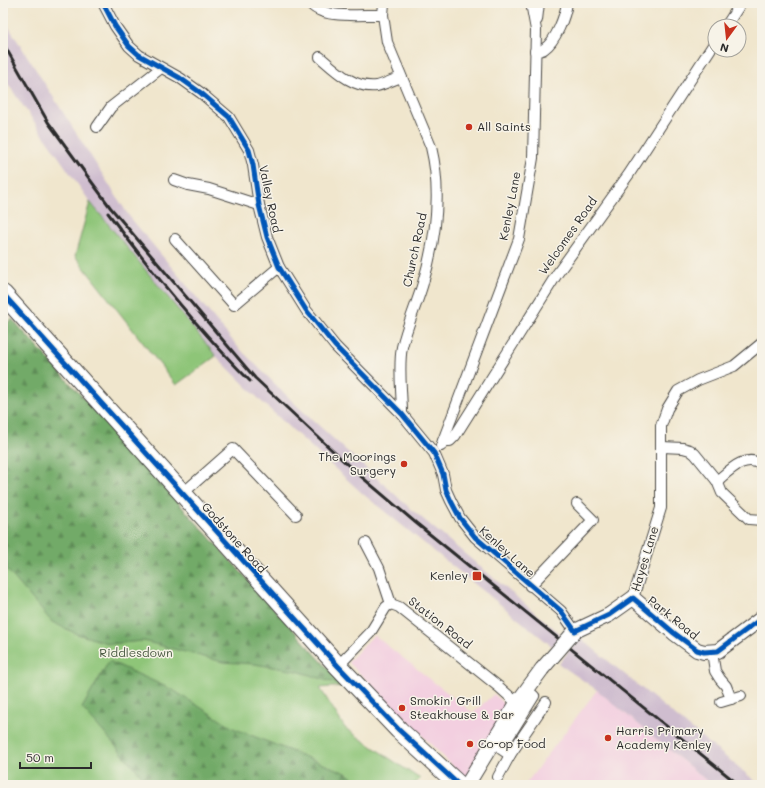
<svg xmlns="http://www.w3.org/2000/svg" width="765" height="788" viewBox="0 0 765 788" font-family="Mali,sans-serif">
<defs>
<pattern id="forest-firs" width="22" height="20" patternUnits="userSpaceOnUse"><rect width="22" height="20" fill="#72aa68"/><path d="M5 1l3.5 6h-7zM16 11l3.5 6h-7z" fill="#5e8b56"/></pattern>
</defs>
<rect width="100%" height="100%" fill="#f7f3e8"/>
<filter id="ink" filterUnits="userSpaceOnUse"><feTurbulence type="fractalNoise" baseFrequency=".025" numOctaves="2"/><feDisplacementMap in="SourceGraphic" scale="8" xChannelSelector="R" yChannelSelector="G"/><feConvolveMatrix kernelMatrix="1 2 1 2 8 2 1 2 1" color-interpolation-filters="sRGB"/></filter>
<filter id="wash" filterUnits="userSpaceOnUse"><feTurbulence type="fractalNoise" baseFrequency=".012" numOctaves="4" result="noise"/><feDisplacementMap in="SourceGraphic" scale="16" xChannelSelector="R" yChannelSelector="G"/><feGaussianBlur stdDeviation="0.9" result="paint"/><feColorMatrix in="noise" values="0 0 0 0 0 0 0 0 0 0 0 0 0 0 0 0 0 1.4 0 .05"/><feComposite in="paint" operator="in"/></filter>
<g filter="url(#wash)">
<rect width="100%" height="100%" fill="#f0e6cd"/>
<g fill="#f3cfe0">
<path d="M374,635l99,78 21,-19 15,16 -40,72 -121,-120z"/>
<path d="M597,690l115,95h-187z"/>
</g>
<g fill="#cfbdcf">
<path d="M3,18l126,198 109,131 56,56 117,106 151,126 -9,12 -190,-153 -99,-90 -48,-48 -126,-154 -87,-125z"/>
<path d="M579,637l181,148h-48l-115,-95 -38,-26z"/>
</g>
<g fill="#8ec578" stroke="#5c7852">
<path d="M90,202l126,154 -40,29 -101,-129z"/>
<path d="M12,319l332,367 -24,2 25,40 75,51 -6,6h-411v-459z"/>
</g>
<g fill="url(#forest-firs)" stroke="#4e6a4a">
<path d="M12,319l332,367 -47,-15 -43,-7 -31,-2 -80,-21 -32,3 -34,-10 -25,-12 -49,-57v-239z"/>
<path d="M109,661l64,29 60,38 113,45 16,12h-212l-68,-77z"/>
</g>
</g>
<g filter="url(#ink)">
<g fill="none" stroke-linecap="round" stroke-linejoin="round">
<defs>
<g id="street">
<path d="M103,3l12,23 14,20 10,9 41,23 21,15 28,24 20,33 4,15 6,40 8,32 12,30 27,43 29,36 67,68 32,39 9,21 3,16 5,11 9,17 15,19 86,74 14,20"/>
<path d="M310,3c12,17 54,11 73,12"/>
<path d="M384,3l-1,12 4,27 44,105c11,45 5,92 -8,136 -6,21 -16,42 -21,64 -4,20 0,46 0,67"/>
<path d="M537,20l2,-17"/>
<path d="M726,26l15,-23"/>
<path d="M535,51c3,0 7,0 9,-2 12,-8 21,-33 23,-46"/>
<path d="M320,57c16,14 34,32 57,29 8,-2 16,-6 24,-9"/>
<path d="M97,127l14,-20 50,-39"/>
<path d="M174,180l14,5 21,4 50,16"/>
<path d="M175,239l59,66 45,-38"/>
<path d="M443,441h7l5,-5 102,-162 72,-100 86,-132"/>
<path d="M441,446l78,-207 14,-81 3,-128 -5,-27"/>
<path d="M662,447l21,1 7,2 5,4 22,27 5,12 27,26 13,1"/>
<path d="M717,481c13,-11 28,-28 45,-16"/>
<path d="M182,494l51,-45 63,66"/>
<path d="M366,543l13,25 12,36"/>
<path d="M530,586l63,-66 -16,-16"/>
<path d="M633,598l28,-90v-82l6,-17 11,-18 20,-11 36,-14 28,-23"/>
<path d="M712,652l3,19 5,8 6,7 5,13 -10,3"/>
<path d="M338,666l32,-33 16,-26 5,-3 8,3 100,80 18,16"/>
<path d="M731,699l10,-3"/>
<path d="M510,755l-9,-6 33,-53 -8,-7"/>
<path d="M498,777l12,-22 36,-53"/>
</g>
<g id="secondary">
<path d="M575,631l34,-16 24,-17 41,35 23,17 7,2 14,-1 44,-33"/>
<path d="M467,785l50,-82 25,-34"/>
</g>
<path id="highway" d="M3,294l335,372 61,64 60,55"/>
</defs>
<use href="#street" stroke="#494743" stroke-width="12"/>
<use href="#secondary" stroke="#494743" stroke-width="16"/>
<use href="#highway" stroke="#494743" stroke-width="20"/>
<use href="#street" stroke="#fff" stroke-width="10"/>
<use href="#secondary" stroke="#fff" stroke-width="14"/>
<use href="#highway" stroke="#fff" stroke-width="18"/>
<g stroke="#2b2b2b" stroke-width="3">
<path d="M3,43l45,79 62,85 145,171 95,89 66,56 323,262"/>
<path d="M108,213c44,59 90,116 142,168"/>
</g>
<defs>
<path id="secondary-bridge" d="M542,669l33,-38"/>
</defs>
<use href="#secondary-bridge" stroke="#494743" stroke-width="16" stroke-linecap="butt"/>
<use href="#secondary-bridge" stroke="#fff" stroke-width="14"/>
<defs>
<g id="cycleway">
<path d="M103,3l12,23 14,20 10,9 41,23 21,15 28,24 20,33 4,15 6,40 8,32 12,30 27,43 29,36 67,68 32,39 9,21 3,16 5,11 9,17 15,19 86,74 14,20 34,-16 24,-17 41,35 23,17 7,2 14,-1 44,-33"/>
<path d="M3,294l335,372 61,64 60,55"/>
</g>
</defs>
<use href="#cycleway" stroke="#f7f3e8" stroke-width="8"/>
<use href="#cycleway" stroke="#0057b8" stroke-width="5"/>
</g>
</g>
<g fill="#c8321e" stroke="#f7f3e8" stroke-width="1.5">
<circle cx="469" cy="127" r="4"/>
<circle cx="404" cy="464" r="4"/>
<rect x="472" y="571" width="10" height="10" rx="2"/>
<circle cx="402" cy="708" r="4"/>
<circle cx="608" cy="738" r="4"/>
<circle cx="470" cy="744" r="4"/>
</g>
<g text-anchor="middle" stroke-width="3" stroke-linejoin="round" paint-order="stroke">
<g font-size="12" fill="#2b2b2b" stroke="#f7f3e8" text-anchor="start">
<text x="477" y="131">All Saints</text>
<text x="396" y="461" text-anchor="end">The Moorings<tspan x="396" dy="14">Surgery</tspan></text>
<text x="468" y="580" text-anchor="end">Kenley</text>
<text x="410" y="705">Smokin' Grill<tspan x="410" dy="14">Steakhouse &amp; Bar</tspan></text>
<text x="616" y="735">Harris Primary<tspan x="616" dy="14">Academy Kenley</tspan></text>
<text x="478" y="748">Co-op Food</text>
</g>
<g font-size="12" fill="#2b2b2b" stroke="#f7f3e8">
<text transform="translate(270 199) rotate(78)" y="4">Valley Road</text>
<text transform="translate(510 206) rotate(-79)" y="4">Kenley Lane</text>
<text transform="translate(568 236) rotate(-55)" y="4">Welcomes Road</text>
<text transform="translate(415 250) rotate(-78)" y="4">Church Road</text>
<text transform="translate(234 538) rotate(48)" y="4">Godstone Road</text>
<text transform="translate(507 552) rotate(42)" y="4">Kenley Lane</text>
<text transform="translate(645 559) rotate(-73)" y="4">Hayes Lane</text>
<text transform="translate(673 618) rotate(39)" y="4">Park Road</text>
<text transform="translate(440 623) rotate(38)" y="4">Station Road</text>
</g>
<g font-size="12" fill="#495942" stroke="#f7f3e8">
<text x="136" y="657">Riddlesdown</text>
</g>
</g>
<rect width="765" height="788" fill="none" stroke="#f7f3e8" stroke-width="16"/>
<g transform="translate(727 38) rotate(195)"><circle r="19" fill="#f7f3e8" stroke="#a5a39c"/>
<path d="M0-3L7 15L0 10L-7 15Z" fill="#c8321e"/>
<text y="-6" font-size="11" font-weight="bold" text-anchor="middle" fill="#2b2b2b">N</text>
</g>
<path d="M20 762v6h71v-6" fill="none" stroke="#2b2b2b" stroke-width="2"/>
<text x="26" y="762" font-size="12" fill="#2b2b2b" stroke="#f7f3e8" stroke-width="3" paint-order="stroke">50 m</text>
</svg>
